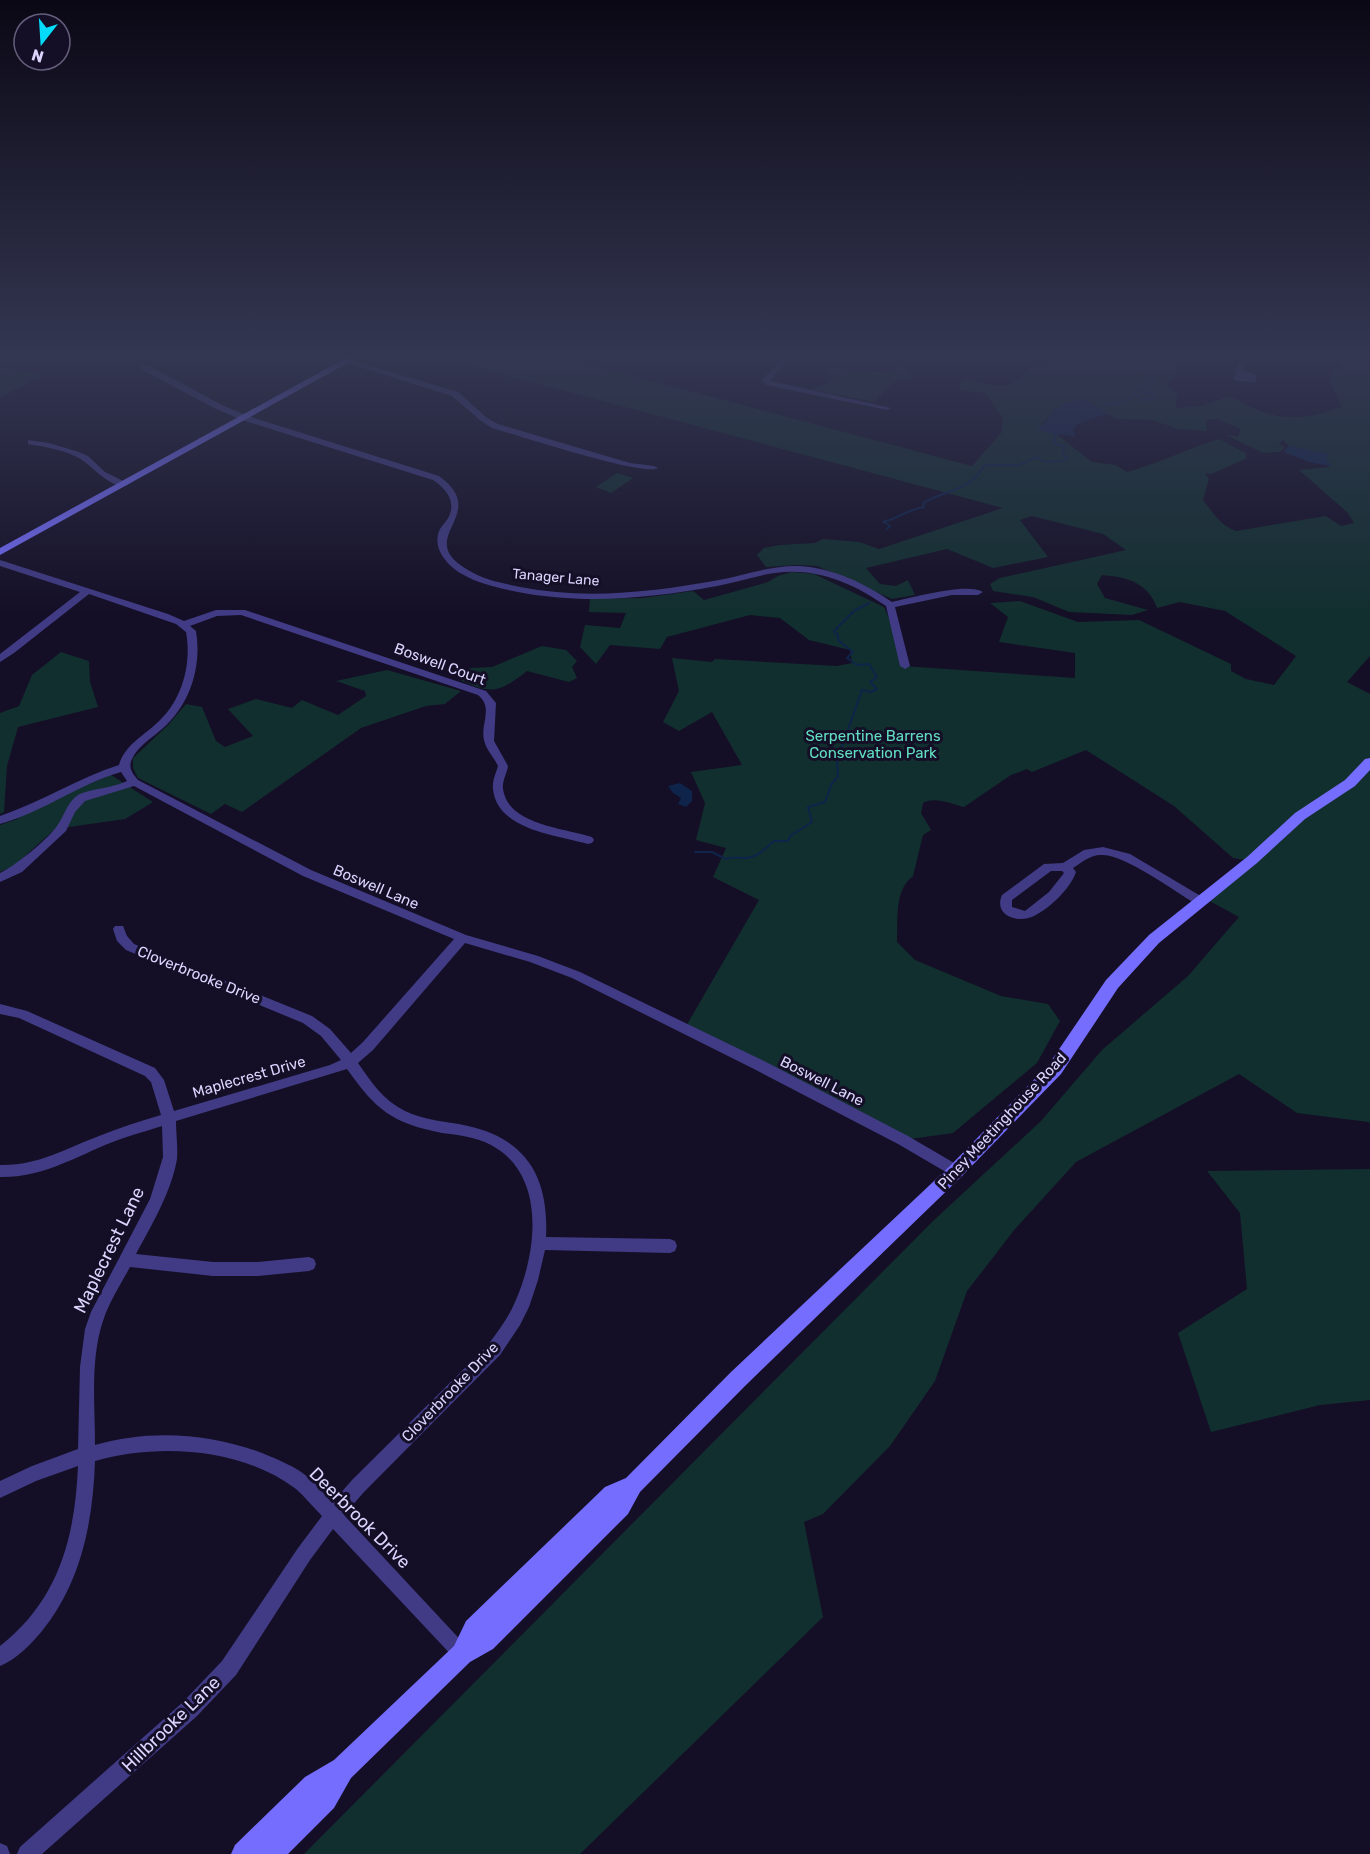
<svg xmlns="http://www.w3.org/2000/svg" width="1370" height="1854" viewBox="0 0 1370 1854" font-family="Rubik,sans-serif">
<rect width="100%" height="100%" fill="#140f26"/>
<g fill="#122f2f" fill-rule="evenodd">
<path d="M427,354h123l422,112 29,-33 2,-15 -18,-25 -26,-3 3,-11c28,4 49,17 68,-13l21,-3 6,-5 16,1 6,-5h94l4,20 -11,10 12,10 -3,10 3,4 23,-2 29,-10c43,25 66,27 112,11l-13,-27 5,-11 10,-1 -9,-9 -12,-5h47v302l-23,26 23,12v431l-1,-3 -72,-9 -58,-39 -163,88 -61,67 -48,62 -32,90 -45,65 -67,68 -19,8 19,95 -243,237h-276l628,-632 109,-101 61,-71 86,-74 51,-59 -35,-19 47,-37 -18,-3 -59,-52 -88,-56 -54,22 -5,-3 -16,6 -47,32c-12,-3 -30,-11 -41,-4l-2,10 10,17 -8,5 -10,41c-19,14 -15,44 -16,66l18,18 86,36 47,8 12,17 -23,42 -84,70 -50,7 -218,-112 74,-128 -46,-23 13,-29 -30,-8 9,-37 -14,-31 51,-7 -30,-53 -33,19 -16,-9 16,-31 -7,-33 40,4 3,-3 122,7 15,-3 -2,-13 -41,-10 -29,-22 -30,-3 -83,22 -7,12 -50,-4 -14,19 -16,-17 5,-22 35,3 6,-15 -37,-1 1,-13 52,-1 51,-7 11,9 64,-18 10,-6 14,-4 22,2 70,33 8,18 11,41 172,12v-25l-76,-11 9,-25 -18,-14 30,-2 58,21 61,-2 92,44v7l15,8 28,6 22,-29 -71,-45 -45,-9 -23,6c-9,-26 -31,-31 -55,-33l-5,9 8,14 43,12 -16,5 -63,-3 -36,-15 -40,-6 -3,-7 10,-6 126,-28 -23,-16 -71,-18 -12,4 28,37 -55,11 -46,-19 -81,19 14,16 16,2 12,-6 7,15 -23,4 -75,-33 -20,-1 -31,2 -9,-12 7,-7 15,-3 36,-2 8,-4 36,3 20,7 124,-41zM1085,400l31,19 36,1 26,9 29,2 -1,-11 10,-1 25,10 -3,7 -12,-1 37,18 17,-1 5,-5 -6,-3 4,-4 6,6 20,5 21,16 -31,3 48,42 7,11 -13,3 -15,-10 -90,15c-16,-6 -23,-18 -33,-31l6,-21 -4,-6 6,1 35,-15v-6l-27,-14c-32,10 -60,24 -92,33l-11,-7 -24,-3 -33,-26 -21,-7 7,-9z"/>
<path d="M898,365l4,1 11,14 -15,-2 -24,24 -64,-13 17,-5 7,-7 -9,-10 61,6 8,-2z"/>
<path d="M0,367l42,8 -42,23z"/>
<path d="M617,473l16,5 -22,15 -15,-6z"/>
<path d="M542,646l24,4 11,11 -5,6 5,11 -8,4 -42,-11c-28,22 -36,24 -69,8l11,-11 23,-1z"/>
<path d="M61,652l28,9 1,21 8,25 -80,20 -11,39 -3,46 -4,2v-101l19,-7 13,-31z"/>
<path d="M387,670l74,21 -16,13 -19,2 -65,22 -119,84 -17,-8 -14,10 -73,-36 -5,-10v-10l36,-34 17,-20 16,3 14,34 9,6 28,-11 -25,-27 28,-10 36,9 10,-8 36,15 28,-19 -1,-5 -29,-10z"/>
<path d="M111,775l42,27 -28,17 -70,10 -41,37 -14,6v-47l17,-6 26,-16z"/>
<path d="M1370,1169v231l-50,5 -109,27 -33,-99 69,-44 -7,-76 -33,-42z"/>
</g>
<g fill="#0f244a">
<path d="M1085,400l23,13 -32,12 -3,6 3,6 -16,-3 -1,2 -22,-7 13,-12 1,-5 16,-10z"/>
<path d="M1289,446l40,8 -3,5 6,7 -20,-3 -26,-10 -2,-2z"/>
<path d="M680,783l12,8v10l-6,6 -8,-3 3,-6 -8,-5 -5,-7z"/>
</g>
<g fill="none" stroke-linecap="round" stroke-linejoin="round">
<g stroke="#0f244a" stroke-width="2">
<path d="M1104,405l24,-4 3,-5 5,-1 5,5 15,-1 1,-3 -14,-3 -1,-3 12,-8 -3,-7 -9,-5 17,2 1,-4 -9,-14"/>
<path d="M887,529l3,-3 -7,-4c17,-4 23,-12 41,-15l-1,-4c26,-15 44,-10 62,-38h34l18,-8 7,5 20,-1 3,-3 -4,-3 1,-9 -10,-2 1,-9"/>
<path d="M695,852h17l14,7c8,-3 12,-1 19,-1 13,-1 20,-9 29,-17h14l2,-5 22,-14 -4,-15 17,-5 7,-19 6,-6 -1,-17 25,-70 9,2 6,-3 -7,-7 7,-5 -8,-13 -12,1 -10,-7 6,-6 -15,-12v-5l-4,-4 20,-20 15,-8"/>
</g>
<g fill="#403b84" fill-rule="evenodd">
<path d="M318,354h11l129,38 29,26 11,6 132,39 24,3 4,2c-14,9 -141,-33 -166,-40l-11,-7 -29,-25z"/>
<path d="M787,354h7l-24,26 1,1 120,27 -4,2 -121,-25 -4,-5z"/>
<path d="M1240,354h7l-3,16 12,5v7l-18,-1 -4,-2z"/>
<path d="M141,365h6l75,40 26,11 191,60c54,39 -28,61 29,94 16,10 34,13 52,17 66,13 133,5 199,-7 26,-5 54,-15 80,-14 34,2 65,17 93,36 19,-4 75,-20 91,-10l-5,3h-26l-57,12 15,59 -5,3 -5,-3 -14,-60c-26,-18 -56,-33 -88,-34 -27,-2 -55,9 -81,14 -66,12 -132,19 -199,6 -19,-4 -39,-8 -56,-18 -15,-9 -31,-26 -22,-45 3,-5 8,-9 10,-15 5,-15 -5,-26 -17,-34l-191,-60 -26,-11 -75,-40z"/>
<path d="M28,440l21,3 30,9 9,4 17,16 24,12c-14,9 -36,-17 -47,-24 -15,-10 -37,-13 -54,-16z"/>
<path d="M0,560l168,54 16,7 32,-11h29l241,81 10,12 -2,38 14,25c-1,7 -6,15 -5,23 5,36 61,39 89,48l2,3 -2,3 -4,1c-32,-9 -91,-14 -95,-55 -1,-8 3,-16 5,-23 -4,-9 -12,-16 -14,-26 -4,-16 10,-32 -6,-45l-237,-80 -24,1 -27,10 6,5c6,36 -6,74 -34,98 -10,9 -24,17 -30,30 -4,8 0,14 6,21l173,90 155,65 72,21 42,16 186,90 142,74 53,31 2,4 -2,4 -5,2 -5,-2 -53,-31 -142,-74 -184,-92 -42,-16 -65,-19 -92,107 -15,13c13,19 26,38 47,48 20,10 42,10 63,15 59,13 81,52 78,111l124,2 5,2 2,5 -2,5 -5,2 -125,-3 -7,30 -9,27 -9,18 -20,30 -136,137 -20,23 124,133 3,6 -3,6 -6,3 -6,-3 -123,-131 -23,31 -74,115 -39,41 -155,138h-25l3,-7 163,-145 39,-41 76,-113 24,-32c-9,-9 -17,-19 -26,-27 -54,-41 -138,-46 -201,-28 -2,61 -14,122 -53,170 -11,13 -25,28 -42,35v-20c59,-46 75,-109 78,-180l-42,15 -36,17v-17l32,-15 46,-17 2,-82 5,-38 6,-17 59,-113 13,-42 -1,-31c-19,6 -38,11 -57,19 -35,15 -66,33 -105,32v-12c37,1 65,-16 99,-29 20,-8 41,-15 62,-21l-10,-33 -6,-6 -126,-58 -19,-4v-10l27,7 128,57 9,12 10,31 156,-46 11,-5 -20,-24 -18,-13 -177,-73 -9,-9 -4,-12 2,-3h8l4,10 7,8 178,72 18,13 21,24 12,-11 91,-103 -151,-63 -169,-90 -49,15 -10,11 -9,19 -44,41 -22,10v-9c15,-7 47,-33 57,-47 7,-9 10,-24 21,-31 11,-6 35,-7 49,-14l-6,-9c-42,12 -78,40 -121,52v-8c41,-14 78,-38 119,-51 5,-19 24,-29 38,-42 25,-22 35,-59 29,-91l-10,-8 -87,-30 -75,59 -14,9v-8l80,-62 -80,-26zM347,1069c29,41 45,54 95,64 16,2 34,4 49,12 56,30 46,108 24,157 -6,15 -17,29 -27,43l-136,135 -20,23c-7,-8 -14,-17 -22,-24 -13,-12 -31,-19 -48,-26 -53,-20 -112,-24 -167,-8 0,-41 -5,-85 8,-124 6,-19 18,-37 27,-54l83,9h45l51,-5 5,-2 2,-5 -2,-5 -5,-2 -51,5h-45l-77,-8c16,-30 35,-61 41,-95 1,-12 -1,-26 -1,-38z"/>
<path d="M1103,847l27,7 74,44 2,3 -2,3h-8c-22,-13 -69,-48 -93,-49 -12,-1 -21,7 -30,13l3,4c-6,17 -26,36 -42,44 -16,8 -41,0 -32,-21l42,-31 19,-1 21,-13zM1051,871h11l2,2 -15,19 -24,19 -13,-4v-7z"/>
<path d="M0,1843l7,3 3,8h-10z"/>
</g>
<g fill="#756dfd" fill-rule="evenodd">
<path d="M353,354h11l-364,201v-7z"/>
<path d="M1370,758v12l-15,16 -50,33 -48,44 -98,80 -41,45 -57,86 -99,102 -217,210 -105,106 -12,22 -135,135 -23,13 -119,116 -17,30 -46,46h-57l4,-9 70,-68 29,-17 120,-114 12,-25 139,-134 21,-9 105,-106 219,-206 99,-102 57,-84 43,-45 98,-78 48,-44 50,-33 20,-21z"/>
</g>
</g>
<linearGradient id="sky" x2="0" y2="1"><stop stop-color="#0b0815"/><stop offset="0.58" stop-color="#343752"/><stop offset="1" stop-color="#343752" stop-opacity="0"/></linearGradient>
<rect width="1370" height="614" fill="url(#sky)"/>
<g text-anchor="middle" stroke-width="6" stroke-linejoin="round" paint-order="stroke">
<g font-size="14" fill="#dbd5fe" stroke="#140f26">
<text transform="translate(556 577) rotate(5)" y="5">Tanager Lane</text>
</g>
<g font-size="15" fill="#dbd5fe" stroke="#140f26">
<text transform="translate(440 664) rotate(20)" y="5">Boswell Court</text>
<text transform="translate(376 887) rotate(23)" y="5">Boswell Lane</text>
<text transform="translate(199 975) rotate(22)" y="5">Cloverbrooke Drive</text>
<text transform="translate(249 1077) rotate(-16)" y="5">Maplecrest Drive</text>
<text transform="translate(822 1081) rotate(27)" y="5">Boswell Lane</text>
<text transform="translate(1002 1121) rotate(-47)" y="5">Piney Meetinghouse Road</text>
<text transform="translate(450 1392) rotate(-46)" y="5">Cloverbrooke Drive</text>
</g>
<g font-size="15" fill="#61dec2" stroke="#140f26">
<text x="873" y="741">Serpentine Barrens<tspan x="873" dy="17">Conservation Park</tspan></text>
</g>
<g font-size="18" fill="#dbd5fe" stroke="#140f26">
<text transform="translate(109 1250) rotate(-64)" y="6">Maplecrest Lane</text>
<text transform="translate(360 1518) rotate(45)" y="6">Deerbrook Drive</text>
<text transform="translate(171 1724) rotate(-44)" y="6">Hillbrooke Lane</text>
</g>
</g>
<g transform="translate(42 42) rotate(197)"><circle r="28" fill="#140f26" stroke="#645e7c" stroke-width="1.5"/>
<path d="M0-4.5L10 22L0 15L-10 22Z" fill="#04dbfb"/>
<text y="-9" font-size="16" font-weight="bold" text-anchor="middle" fill="#dbd5fe">N</text>
</g>
</svg>
